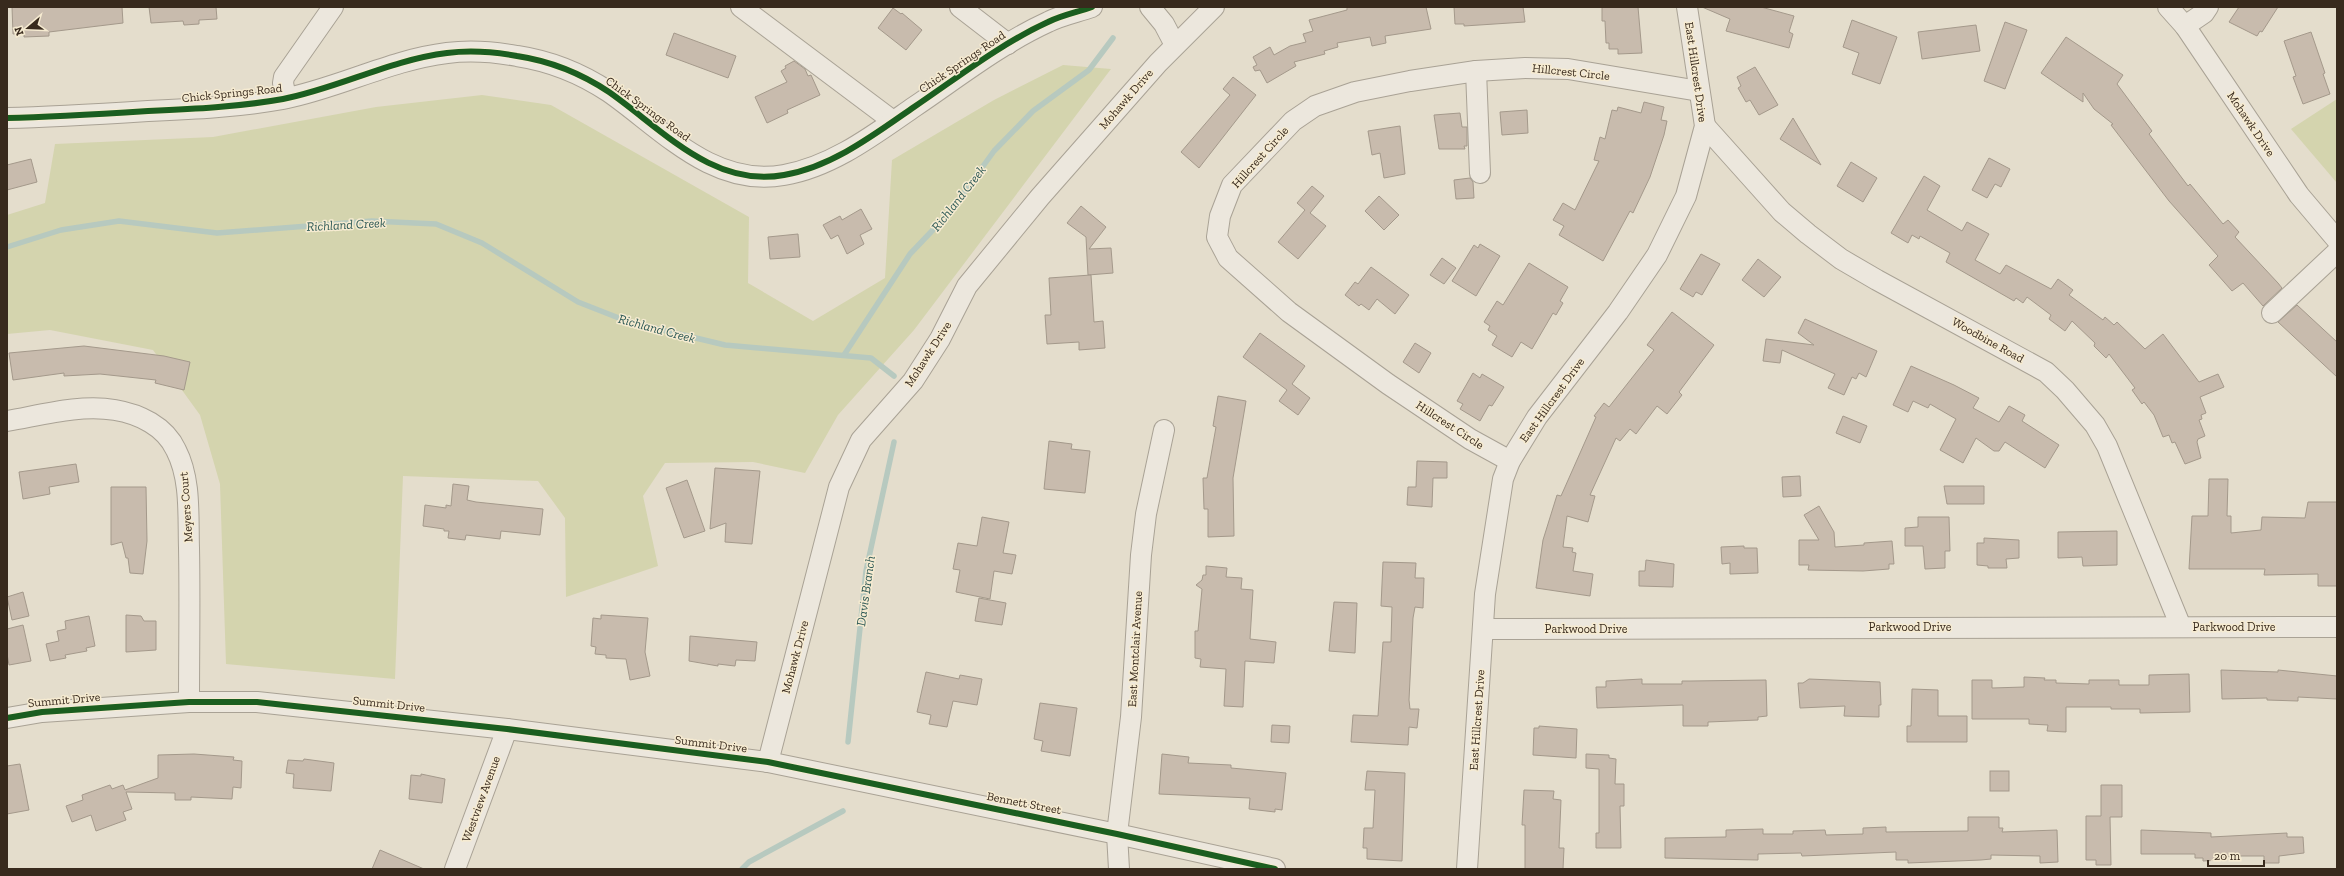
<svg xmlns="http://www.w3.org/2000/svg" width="2344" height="876" viewBox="0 0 2344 876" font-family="'Zilla Slab',serif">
<rect width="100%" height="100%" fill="#e4ddcc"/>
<g fill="#d4d4ae">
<path d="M1063,65l48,4 -197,261 -76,85 -33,58 -52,-11 -88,1 -22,33 15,70 -92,31 -1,-79 -27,-37 -135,-5 -8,203 -169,-15 -6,-180 -20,-69 -47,-65 -103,-20 -43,4v-119l38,-12 10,-59 158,-7 163,-30 106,-12 69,10 198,112 -1,66 65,38 72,-43 7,-118 102,-60z"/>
<path d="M2337,99v84l-46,-54z"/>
</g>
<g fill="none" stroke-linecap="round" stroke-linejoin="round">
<g stroke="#b7c9bf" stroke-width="5.5">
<path d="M7,247l54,-17 58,-9 98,12 155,-12 64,3 46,19 96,59 51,20 96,23 146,13 23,18"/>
<path d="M844,355l66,-101 40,-42 44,-61 39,-40 56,-41 24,-32"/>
<path d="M848,742l18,-171 28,-129"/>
<path d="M742,869l7,-7 94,-51"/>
</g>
</g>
<g fill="#c8bbad" stroke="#a4998b">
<path d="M12,7h110l1,16 -74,9v4l-25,1v-4l-11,1z"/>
<path d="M149,7h67l1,12 -18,1v4l-15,1 -1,-4 -32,2z"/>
<path d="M1347,7h79l5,22 -46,7 1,7 -14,3 -2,-9 -33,6 1,4 -14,4 1,3 -31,8 2,4 -29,17 -7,-13 -5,1 -2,-4 4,-2 -4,-8 17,-10 4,8 16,-9 16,-4 -3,-8 10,-3 -4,-11 38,-10z"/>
<path d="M1454,7h69l2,15 -61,4v-2h-9z"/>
<path d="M1602,7h36l4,46 -24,1v-5h-9v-6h-3l-1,-22h-3z"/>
<path d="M1702,7h59l33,9 -5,16 4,2 -4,14 -63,-17 4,-12z"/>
<path d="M2239,7h39l-16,25 -2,-1 -3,5 -28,-14z"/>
<path d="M893,8l8,6 1,-1 20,17 -16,20 -28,-22z"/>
<path d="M1852,20l45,17 -17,47 -28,-10 7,-21 -16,-6z"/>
<path d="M2005,22l22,8 -22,59 -21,-8z"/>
<path d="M1976,25l4,26 -58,8 -4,-27z"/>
<path d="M2311,32l14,41 -2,1 7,20 -27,10 -10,-27 3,-1 -12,-35z"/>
<path d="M674,33l62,23 -8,22 -62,-23z"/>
<path d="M2066,37l57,38 -6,9 35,47 -3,3 39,52 2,-2 33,40 5,-4 11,12 -4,5 43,46 4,5 -19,18 -20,-23 -11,8 -23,-26 9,-9 -49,-55 -58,-76 2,-1 -19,-15 -11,-16v9l-42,-29z"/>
<path d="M794,61l11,8 3,7 3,-1 9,20 -33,15 1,3 -21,10 -12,-26 32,-15 -6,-11 5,-3 -1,-2z"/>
<path d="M1755,67l23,38 -19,10 -9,-15 -4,2 -8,-14 3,-2 -4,-9z"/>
<path d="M1233,77l23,18 -57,73 -18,-16 49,-57 -7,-6z"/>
<path d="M1644,102l20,5 -3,13 6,1 -3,14 -14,42 -17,36 -3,-2 -27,50 -44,-26 5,-9 -11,-6 10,-17 12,7 24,-49 -5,-1 6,-23 5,2 7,-29 5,1 1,-4 23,6z"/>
<path d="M1527,110l1,23 -26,2 -2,-23z"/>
<path d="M1460,113l2,14h5v19h-3l1,3h-26l-5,-34z"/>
<path d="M1793,118l28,47 -41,-26z"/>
<path d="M1400,126l5,48 -21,4 -4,-25 -8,2 -4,-24z"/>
<path d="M1989,158l21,11 -9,18 -6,-3 -8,14 -15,-8z"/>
<path d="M31,159l6,23 -30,8v-25z"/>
<path d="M1851,162l26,16 -14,24 -26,-16z"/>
<path d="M1924,176l16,10 -13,24 35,21 5,-9 22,12 -14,26 25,14 6,-9 45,24 7,-10 15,11 -4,5 34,25 2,-3 9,8 3,-3 28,27 18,-15 36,48 19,-8 6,13 -24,10 6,16 -5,2 1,4 -3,1 6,16 -7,3 -1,3 4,16 -16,6 -10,-22 -3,1 -3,-8 -6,2 -9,-22 -10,-13 -2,2 -10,-14 3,-2 -26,-34 -3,4 -12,-12 1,-3 -23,-22 -7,10 -16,-12 2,-4 -24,-18 -4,6 -7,-5 -2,3 -68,-39 4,-9 -30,-17 -1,3 -7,-4 -4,8 -17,-10z"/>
<path d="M1470,178l3,4 1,16 -18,1 -2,-19z"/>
<path d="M1312,186l12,10 -14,17 16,13 -28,33 -20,-17 27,-32 -8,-7z"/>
<path d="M1379,196l20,19 -15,15 -19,-19z"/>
<path d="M1081,206l25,21 -17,22 22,-1 2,25 -25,2 -2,-38 -19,-14z"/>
<path d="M861,209l11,20 -12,6 4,9 -17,10 -9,-19 -7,4 -8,-14 17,-9 2,4z"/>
<path d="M798,234l2,23 -30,2 -2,-22z"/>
<path d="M1480,244l20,12 -24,40 -24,-15 22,-36 4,3z"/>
<path d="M1701,254l19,10 -18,31 -6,-3 -3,5 -13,-8z"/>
<path d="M1442,258l14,10 -12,16 -14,-9z"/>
<path d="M1758,259l23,18 -17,20 -22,-17z"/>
<path d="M1529,263l39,24 -8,14 3,2 -7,12 -3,-2 -21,36 -11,-7 -9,15 -20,-12 5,-9 -9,-6 2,-4 -6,-4 13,-21 6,4z"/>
<path d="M1371,267l38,28 -14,19 -18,-15 -8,11 -8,-6 -2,2 -14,-11 10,-13 3,2z"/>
<path d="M1091,275l3,47 9,-1 2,27 -26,2v-8l-32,2 -2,-29h6l-2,-37z"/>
<path d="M2297,305l40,37v35l-59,-55z"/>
<path d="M1672,312l42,33 -35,47 3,3 -15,19 -10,-8 -21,28 -6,-5 -10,12 -4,-3 -26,57 5,1 -7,26 -21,-6 -4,31 10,1 -1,4 4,1 -3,18 20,3 -3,22 -54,-8 7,-48 14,-45 4,1 35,-79 -2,-1 10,-13 5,4 45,-57 -7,-5z"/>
<path d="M1805,319l72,32 -11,26 -7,-4 -3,6 -4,-2 -8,18 -16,-7 7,-14 -53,-24 -2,13 -17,-2 3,-22 48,6 -16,-12z"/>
<path d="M1260,333l45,33 -13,18 18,14 -12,17 -19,-14 8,-11 -44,-33z"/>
<path d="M1415,343l16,10 -12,20 -16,-11z"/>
<path d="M84,346l80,10 26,6 -6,28 -29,-7 1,-3 -56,-6 -36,2v-3l-51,7 -4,-27z"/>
<path d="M1911,366l43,19 25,13 -6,10 26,14 10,-16 16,9 -3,6 37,24 -14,23 -40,-26 -6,9h-5l-18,-13 -13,25 -23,-13 16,-31 -26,-15 -2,4 -15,-7 -5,11 -15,-7z"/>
<path d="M1473,373l7,5 2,-4 22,13 -12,19 -3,-1 -9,16 -20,-12 3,-5 -6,-3z"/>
<path d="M1218,396l28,5 -13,77 1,58 -26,1v-28h-4l-1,-31h4l9,-51 -3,-1z"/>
<path d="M1843,416l24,10 -7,17 -24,-10z"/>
<path d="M1049,441l23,3 -1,5 19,2 -5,42 -41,-4z"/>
<path d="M1417,461l30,1v16h-14l-1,29 -25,-2 1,-18h8z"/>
<path d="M76,464l3,18 -30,5 1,7 -27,5 -4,-27z"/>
<path d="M715,468l45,3 -8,73 -27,-2 1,-19 -16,6z"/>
<path d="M1800,476l1,20 -18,1 -1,-20z"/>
<path d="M2209,479h19l-1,37h4v17l30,-3 1,-13 43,1 3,-16h29v84h-19v-12l-54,1 1,-6h-76l3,-53h16z"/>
<path d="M687,480l18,51 -21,7 -18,-50z"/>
<path d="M453,484l16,2 -2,14 9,2 67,7 -3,26 -39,-4 -1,8 -34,-4 -1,5 -17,-2 1,-7h-5v-2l-21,-3 2,-21 21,3v-3l5,1z"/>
<path d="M1944,486h40v18h-37z"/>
<path d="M111,487h35l1,54 -4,33 -13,-1 -2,-15h-2l-4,-16 -11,3z"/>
<path d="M1819,506l15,26 1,15 29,-2v-2l28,-2 2,23h-5v5l-26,2 -55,-1 1,-5h-10v-25h20l-15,-25z"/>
<path d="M982,517l27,5 -6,31 13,2 -4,19 -18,-3 -4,28 -34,-7 4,-22 -7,-1 5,-26 19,3z"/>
<path d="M1918,517h31l1,34h-5v17l-20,1 -2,-23h-18v-18l13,-1z"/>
<path d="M2117,531v34l-34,1 -1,-9 -24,1v-26z"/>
<path d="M1984,538l35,2v18l-13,1 1,9h-19v-2l-11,-1v-22h7z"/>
<path d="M1744,546v2h13l1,25 -28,1v-11l-8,1 -1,-17z"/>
<path d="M1646,560l28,4 -1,23 -34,-1v-15h6z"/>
<path d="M1383,562l33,1 -1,15h9l-1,30 -8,-1 -2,11 -4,82 1,9h9l-2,19 -8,-1 -1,18 -57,-3 2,-27 25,1 5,-74h8l1,-35 -11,-1z"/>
<path d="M1206,566l21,2 -1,9 16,1 -1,11 12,1 -3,49 26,3 -2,21 -29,-2 -2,46 -19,-1 2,-37 -26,-2 1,-8 -6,-1v-27h3l4,-42 -6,-4 6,-5 1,-5h3z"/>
<path d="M23,592l6,24 -17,4 -5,-23z"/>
<path d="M979,598l27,5 -4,22 -27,-4z"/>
<path d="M1334,602l23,1 -2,50 -26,-2z"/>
<path d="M126,615l15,1 3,5h12v29l-30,2z"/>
<path d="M601,615l47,3 -3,34 5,24 -20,4 -4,-21 -20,-1v-3l-11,-1 1,-7 -5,-1 2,-28 8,1z"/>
<path d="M89,616l6,30 -9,2 1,3 -22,4 1,3 -16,3 -4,-17 13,-3 -2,-10 9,-2 -1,-8z"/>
<path d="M23,625l8,36 -22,4 -2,-11v-25z"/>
<path d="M690,636l67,6 -2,19 -19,-1 -1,6 -17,-2v2l-29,-5z"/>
<path d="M2221,670l57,2v-2l59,6v23l-39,-2v4l-31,-1v-2l-45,1z"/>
<path d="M926,672l33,7 1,-4 22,4 -5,26 -24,-4 -6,26 -18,-3 2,-9 -14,-3z"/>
<path d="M2189,674l1,38 -50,1v-4h-29v-2h-45v25l-19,-1 1,-6 -19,-1v-5h-57v-39h20v8l32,-1v-10l21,1 -1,2h12v3l33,1v-4h30v5h30v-10z"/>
<path d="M1642,679v5h40v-3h9l75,-1 1,36 -9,1v3l-50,2v4h-25v-21l-86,3 -1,-21h10v-6z"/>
<path d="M1809,679l71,3 1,23h-2v12l-35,-1 1,-10 -45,2 -2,-25h5z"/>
<path d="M1912,689l26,1v26h29v26h-60v-16h4z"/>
<path d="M1040,703l37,5 -7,48 -29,-5 2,-10 -9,-2z"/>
<path d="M1272,725l18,1 -1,17 -18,-1z"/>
<path d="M1539,726l38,3 -1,29 -43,-3 1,-27h5z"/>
<path d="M194,754l40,3 -1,3 9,1 -1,27 -8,-1 -1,12 -41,-2v3h-16v-7l-49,-1 6,17 -9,3 3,8 -30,11 -5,-16 -19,7 -6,-16 17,-6 -1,-5 28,-10 2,4 11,-4 2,5 33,-12v-23z"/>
<path d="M1162,754l27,3 -1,6 43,2v3l55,5 -4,37 -7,-1v3l-26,-3 1,-11 -91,-4z"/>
<path d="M1586,754l23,1v3l7,1 -1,25h9v22h-4l1,42h-25v-15h3v-64l-13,-1z"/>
<path d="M304,759l30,4 -3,28 -38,-3 1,-14 -8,-1 2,-13 15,1z"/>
<path d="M20,764l9,46 -22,4v-48z"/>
<path d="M1367,771l38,2 -3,88 -35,-2v-11h-4l1,-20h9l2,-38h-10z"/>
<rect x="1990" y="771" width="19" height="20"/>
<path d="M421,774l24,5 -3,24 -33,-4 2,-24 10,1z"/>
<path d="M2101,785h21v32h-12l1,48h-15v-5h-10v-44h15z"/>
<path d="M1524,790l30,1 -1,8 8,1 -2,48h5l-1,21h-38v-44h-3z"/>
<path d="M1968,817h31v11h4l-1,4 55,-2 1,32 -18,1v-7l-49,-1v4l-10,1 -73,3v-3h-12v-8l-94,4 -1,-3 -43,1v6l-93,-2v-20l61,-1v-7l37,-1v5h30v-3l32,-1 1,5 37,-1v-6l23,-1v5l82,-1z"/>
<path d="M2141,830l70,3v4l76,-4v4h16l1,16 -25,3v7h-15v-7h-35l-9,2v2l-17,1v-3h-8v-4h-54z"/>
<path d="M380,850l44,19h-52z"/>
</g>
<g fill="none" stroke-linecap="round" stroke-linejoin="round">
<defs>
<g id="minor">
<path d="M741,7l152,114"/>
<path d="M960,7l48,37"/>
<path d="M1150,7l14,17 11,21"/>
<path d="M2168,7l17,19 114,169 38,45"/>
<path d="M2185,26l19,-13 4,-6"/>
<path d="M1476,71l4,102"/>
<path d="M286,98l-3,-15 1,-6 49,-70"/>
<path d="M7,118c47,-1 94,-4 141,-7 45,-2 90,-4 135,-12 56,-11 107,-39 164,-46 23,-3 48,-1 70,3 33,5 65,18 92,36 53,37 104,96 175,83 48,-8 91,-41 130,-68 43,-29 86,-63 134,-85 14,-7 30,-10 44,-15"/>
<path d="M1705,126l77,86 26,22 33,25 36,21 169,92 19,18 30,35 12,21 74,181"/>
<path d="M2272,313l65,-61"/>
<path d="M7,421c35,-6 73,-17 108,-11 24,4 50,16 61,40 15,29 12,65 13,98 1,51 0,103 0,154"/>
<path d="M1510,461l-40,-22 -82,-55 -99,-72 -61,-54 -11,-21 3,-21 12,-31 61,-64 22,-15 40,-14 55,-11 66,-10 49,-3 43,1 131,22"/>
<path d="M1483,629l854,-2"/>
<path d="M7,718l35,-6 147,-10h68l250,27 261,33 349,72 158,35"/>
<path d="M768,762l71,-275 22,-47 52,-59 27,-42 27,-53 73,-89 118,-134 56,-56"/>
<path d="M455,869l52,-140"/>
<path d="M1119,869l-2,-35 14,-117 10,-162 5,-41 18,-84"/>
<path d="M1467,869l18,-275 18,-115 7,-18 27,-44 81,-105 39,-57 29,-59 19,-70 -18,-119"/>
</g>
</defs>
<use href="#minor" stroke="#a9a295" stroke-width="22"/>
<use href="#minor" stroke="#ece7dd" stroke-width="20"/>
<defs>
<g id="cycleway">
<path d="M7,118c47,-1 94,-4 141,-7 45,-2 90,-4 135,-12 56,-11 107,-39 164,-46 23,-3 48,-1 70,3 33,5 65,18 92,36 53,37 104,96 175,83 48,-8 91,-41 130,-68 43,-29 86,-63 134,-85 14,-7 30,-10 44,-15"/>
<path d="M7,718l35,-6 147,-10h68l250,27 261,33 349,72 158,35"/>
</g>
</defs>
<use href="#cycleway" stroke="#f6ebd1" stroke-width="8"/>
<use href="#cycleway" stroke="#1b5e20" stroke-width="6"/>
</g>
<g text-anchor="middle" stroke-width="3" stroke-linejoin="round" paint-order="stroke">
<g font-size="12" fill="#382a1d" stroke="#f6ebd1">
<text transform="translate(962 62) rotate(-34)" y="4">Chick Springs Road</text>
<text transform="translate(1571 72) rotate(6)" y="4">Hillcrest Circle</text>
<text transform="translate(1696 72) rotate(82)" y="4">East Hillcrest Drive</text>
<text transform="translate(232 93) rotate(-6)" y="4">Chick Springs Road</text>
<text transform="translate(1126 99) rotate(-49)" y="4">Mohawk Drive</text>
<text transform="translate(648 109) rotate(36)" y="4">Chick Springs Road</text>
<text transform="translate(2251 124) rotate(56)" y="4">Mohawk Drive</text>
<text transform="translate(1260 157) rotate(-48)" y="4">Hillcrest Circle</text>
<text transform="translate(1988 340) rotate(29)" y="4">Woodbine Road</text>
<text transform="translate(928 354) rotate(-57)" y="4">Mohawk Drive</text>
<text transform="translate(1552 400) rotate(-54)" y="4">East Hillcrest Drive</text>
<text transform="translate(1450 425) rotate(33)" y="4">Hillcrest Circle</text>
<text transform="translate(186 507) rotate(-94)" y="4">Meyers Court</text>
<text x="1910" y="631">Parkwood Drive</text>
<text x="2234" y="631">Parkwood Drive</text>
<text x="1586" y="633">Parkwood Drive</text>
<text transform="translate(1135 649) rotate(-87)" y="4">East Montclair Avenue</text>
<text transform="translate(795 657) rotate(-75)" y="4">Mohawk Drive</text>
<text transform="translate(64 700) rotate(-5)" y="4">Summit Drive</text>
<text transform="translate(389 704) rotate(6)" y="4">Summit Drive</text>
<text transform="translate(1477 720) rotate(-86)" y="4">East Hillcrest Drive</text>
<text transform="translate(711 744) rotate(7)" y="4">Summit Drive</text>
<text transform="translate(481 799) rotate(-70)" y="4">Westview Avenue</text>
<text transform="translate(1024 803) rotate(11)" y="4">Bennett Street</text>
</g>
<g font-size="13" font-style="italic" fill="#2c5855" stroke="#f6ebd1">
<text transform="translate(958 198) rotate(-52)" y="5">Richland Creek</text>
<text transform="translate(346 224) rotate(-3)" y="5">Richland Creek</text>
<text transform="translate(657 328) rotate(15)" y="5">Richland Creek</text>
<text transform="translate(865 591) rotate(-82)" y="5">Davis Branch</text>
</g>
</g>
<rect width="2344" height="876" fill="none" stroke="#382a1d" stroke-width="16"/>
<g transform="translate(28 28) rotate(251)" stroke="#f6ebd1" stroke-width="3" paint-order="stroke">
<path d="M0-3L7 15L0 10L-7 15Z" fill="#382a1d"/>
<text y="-6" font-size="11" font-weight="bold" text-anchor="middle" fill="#382a1d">N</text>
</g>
<path d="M2208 860v6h56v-6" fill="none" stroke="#382a1d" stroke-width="2"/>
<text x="2214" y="860" font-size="12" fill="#382a1d" stroke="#f6ebd1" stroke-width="3" paint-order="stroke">20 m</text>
</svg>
